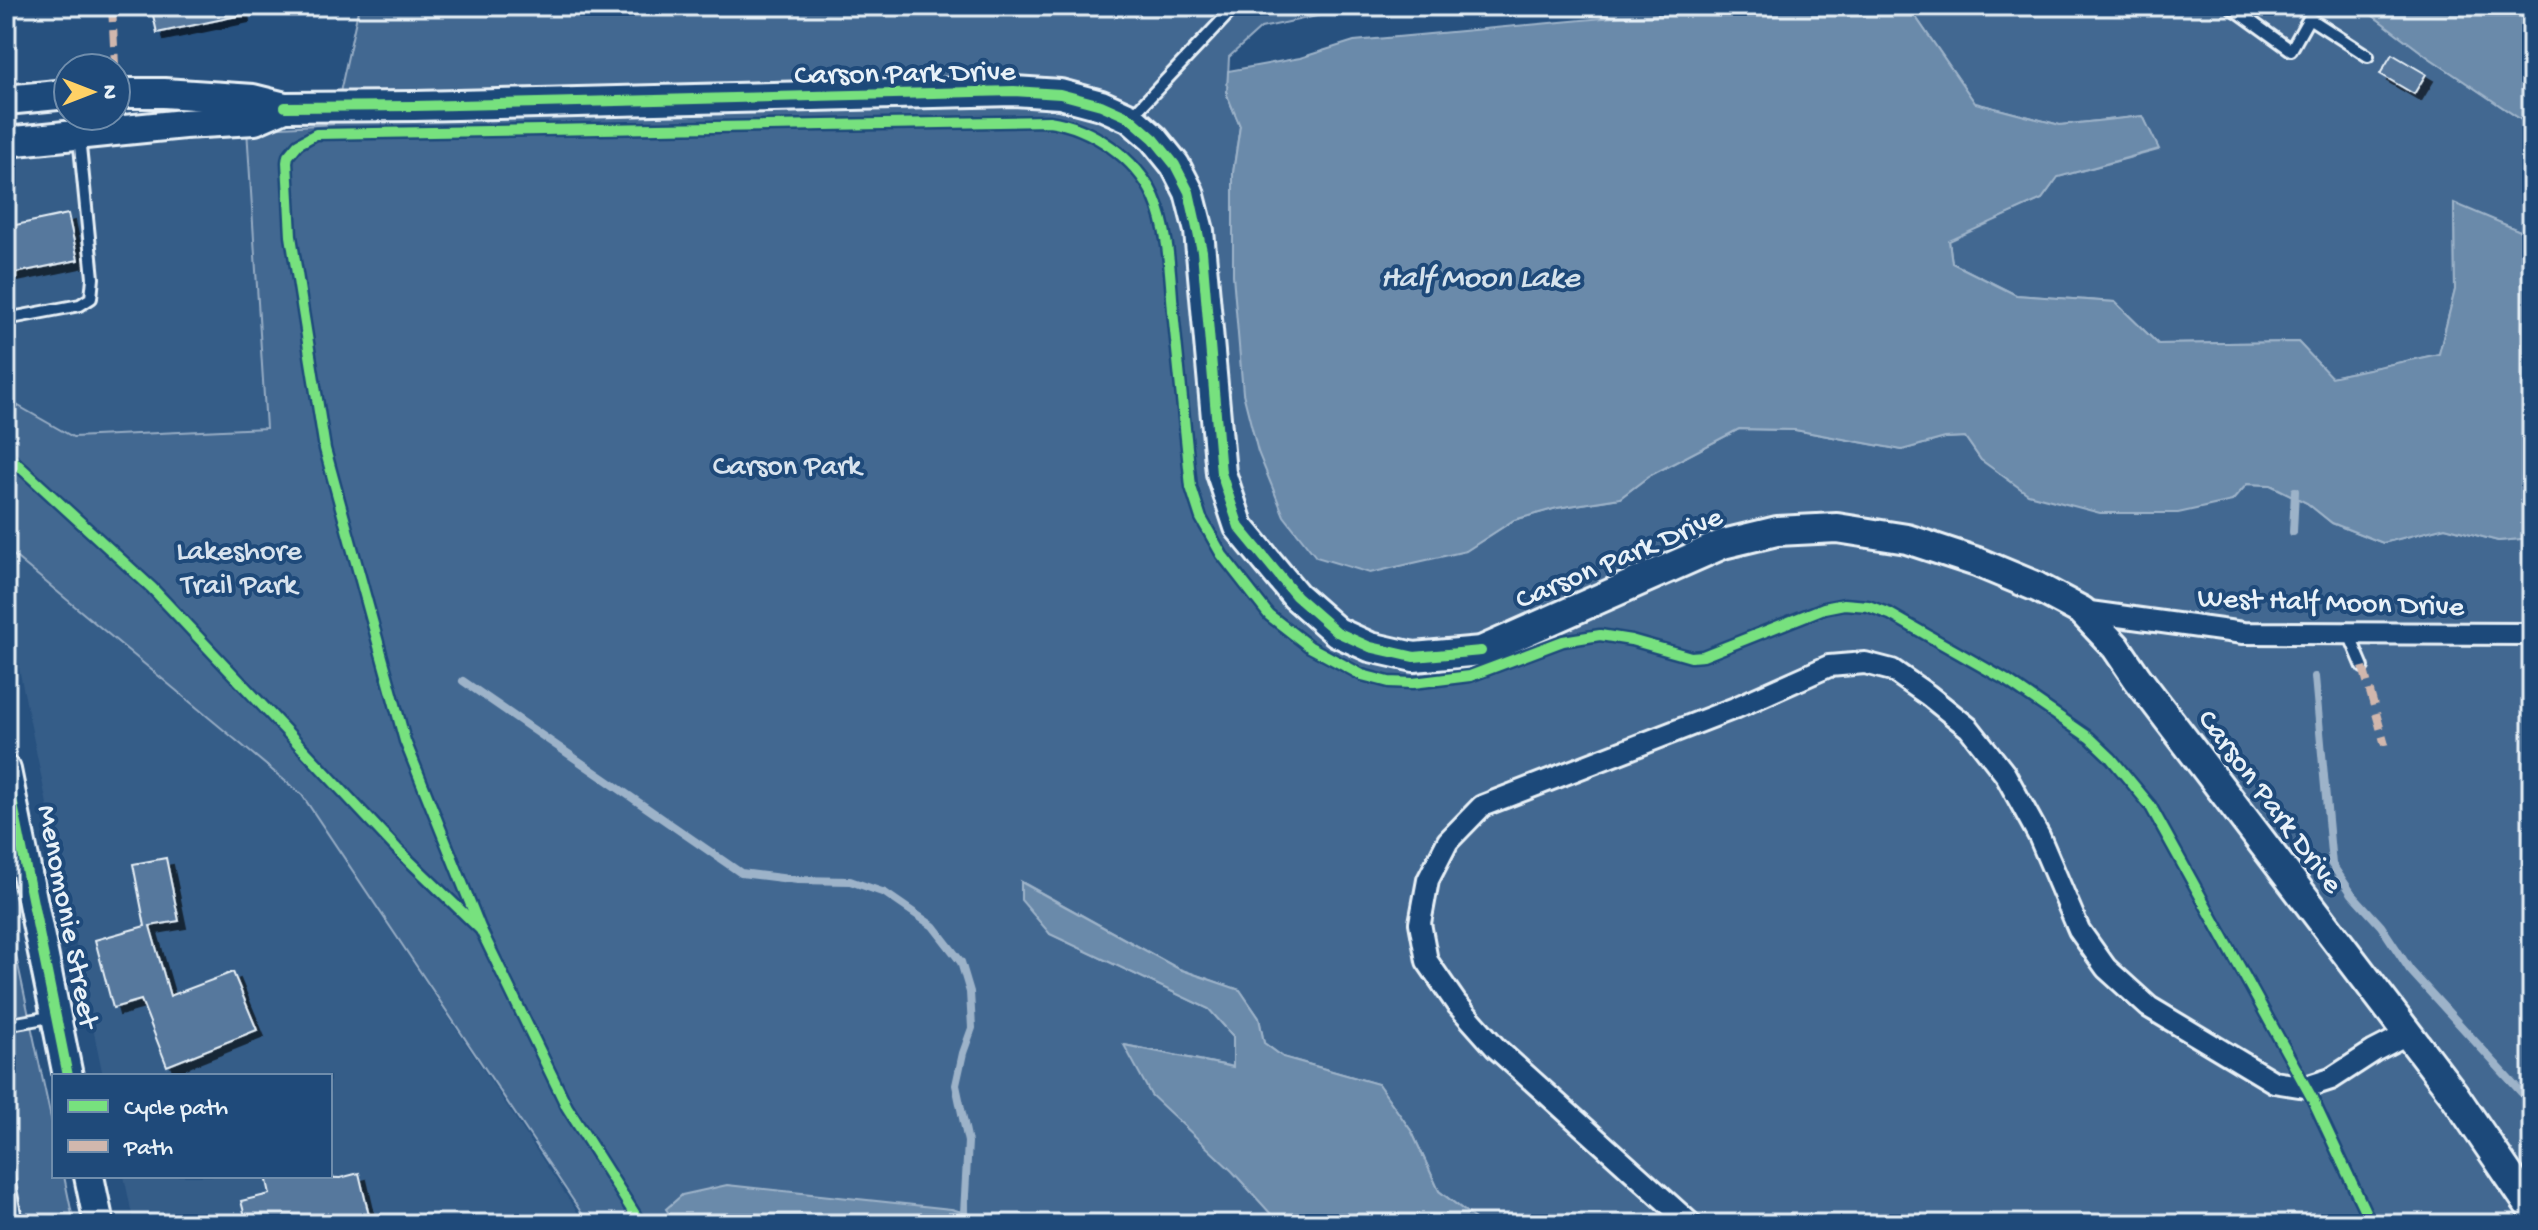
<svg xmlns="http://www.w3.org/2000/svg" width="2538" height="1230" viewBox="0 0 2538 1230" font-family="'Gochi Hand',sans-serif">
<defs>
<filter id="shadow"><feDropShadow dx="7" dy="7" stdDeviation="0" flood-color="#0009"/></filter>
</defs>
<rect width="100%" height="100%" fill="#27517f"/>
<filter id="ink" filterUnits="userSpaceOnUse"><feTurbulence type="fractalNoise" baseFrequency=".0125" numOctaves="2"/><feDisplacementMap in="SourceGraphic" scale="16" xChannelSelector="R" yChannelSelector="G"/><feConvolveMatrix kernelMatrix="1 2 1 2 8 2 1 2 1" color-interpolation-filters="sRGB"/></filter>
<g filter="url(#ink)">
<g fill="#355d88">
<path d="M247,129l19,299 -193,9 -67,-38v-245z"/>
<path d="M6,549l296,246 283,429h-451l-10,-48h206v-100h-227l-97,-471z"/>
</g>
<g fill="#436891" stroke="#96acc4" stroke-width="2">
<path d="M359,6h1079l-89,3 -88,19 -32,29 -2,38 13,31 -7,47 232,378 49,-31 43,-12 63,-10 29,-22 90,-47 56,1 107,20 43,-12 20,-1 16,23 251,41 15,-17 23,1 37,18 25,20 51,20 62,-16 53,14 34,-3v686h-1054l-2,-4 -37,-29 -27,-59 -34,-48 -95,-27 -19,-14 -5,-25 -19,-28 -61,-21 -157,-87 28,52 159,75 24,27 1,31 -109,-22 155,179h-277l-52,-15h-284l9,15h-87l-287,-429 -296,-246v-150l67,38 193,-9 -19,-299 86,-5z"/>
<path d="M1557,6h255l-198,11z"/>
<path d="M1820,6h540l68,51 104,70v109l-78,-32 1,86 -16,64 -108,23 -33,-35 -140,2 -43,-42 -99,-7 -64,-32 -3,-23 93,-41 16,-22 100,-27 -15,-34 -83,9 -85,-22 -62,-90z"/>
<path d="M6,909l48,223v44h10l10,48h-68z"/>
</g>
<g fill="#6b8aaa" stroke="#9db3c9" stroke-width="2">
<path d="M1812,6l101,7 62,90 85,22 83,-9 16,33 -101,28 -16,22 -93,42 3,22 64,32 99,7 43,42 140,-2 33,35 108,-23 16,-64 -1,-87 78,33v302l-34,3 -53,-14 -62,16 -51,-20 -25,-20 -36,-18 -24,-1 -15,17 -54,12h-78l-72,-19 -47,-34 -16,-23 -20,1 -43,12 -107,-20 -56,-1 -90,47 -29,22 -63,10 -43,12 -48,31 -96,22 -54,-16 -32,-41 -26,-64 -15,-59 -10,-118v-102l7,-47 -13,-31 1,-24 72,-13 54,-17 260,-24z"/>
<path d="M2360,6h172v121l-104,-70z"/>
<path d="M1021,882l158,87 61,21 19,28 5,25 19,14 95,27 34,48 27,59 37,29 2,4h-198l-48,-53 -81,-76 -27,-50 109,22v-31l-24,-27 -159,-75 -29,-34z"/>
<path d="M727,1185l224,24 52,15h-327l-10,-15 16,-14z"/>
</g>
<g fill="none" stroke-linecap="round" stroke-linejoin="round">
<g stroke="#9db3c9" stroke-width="8">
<path d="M2293,532l2,-41"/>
<path d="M2315,677l17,187"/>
<path d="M463,681l278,192 57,7 52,1 35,12 48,33 28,36 9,30 2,36 -9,25 -7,32 12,57 -4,71"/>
<path d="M2331,863l21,31 29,32 29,44 122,134"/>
</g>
</g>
<g fill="#57789d" stroke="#e8f1f8" stroke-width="2" filter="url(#shadow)">
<path d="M151,6h90l1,9 -85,18z"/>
<path d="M2392,54l34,20 -12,20 -34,-20z"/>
<path d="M68,214l10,46 -72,15v-48z"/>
<path d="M166,858l13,63 -29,5 20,70 63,-24 24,58 -90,36 -26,-66 -28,8 -18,-68 50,-14 -12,-62z"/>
<path d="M359,1173l12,51h-124l-6,-23 29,-7 -4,-18 74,2z"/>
</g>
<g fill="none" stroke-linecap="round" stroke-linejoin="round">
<defs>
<g id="lane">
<path d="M2230,6l61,44 18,-32 59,38"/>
<path d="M1131,117l99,-105 12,-6"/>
<path d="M6,319l74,-14 11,-7 2,-20 -16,-162"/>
<path d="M2349,634l14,33"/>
<path d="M6,1025l49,-9"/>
<path d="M6,1168l11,56"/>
</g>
<g id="street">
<path d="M2082,611l161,22 289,1"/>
<path d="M1691,1224l-195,-176 -40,-45 -29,-42 -7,-38 8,-43 20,-39 34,-35 253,-98 94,-42 36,-3 27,7 36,25 41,33 36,46 34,62 40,94 27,38 43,39 125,75 32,5 25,-8 43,-28 33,-17"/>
</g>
<g id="secondary">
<path d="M116,93h48l89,6 32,8 130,-1 599,-15 46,3 41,11 29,13 24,21 21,26 14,27 10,39 22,242 18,54 57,69 41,36 33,15 44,10 67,-6 242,-107 54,-13 60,-3 70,11 70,23 60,25 45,24 34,36 21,31 316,415 79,116"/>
<path d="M6,100l62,-6"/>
<path d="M6,142l178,-18 71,-4 30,-13"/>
<path d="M6,770l62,306"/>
<path d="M89,1176l10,48"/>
</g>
</defs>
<use href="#lane" stroke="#e8f1f8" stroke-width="16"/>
<use href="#street" stroke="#e8f1f8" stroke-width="26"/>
<use href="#secondary" stroke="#e8f1f8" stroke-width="34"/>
<use href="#lane" stroke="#1f4a7a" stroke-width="10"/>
<use href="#street" stroke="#1f4a7a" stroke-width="20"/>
<use href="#secondary" stroke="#1f4a7a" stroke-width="28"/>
<g stroke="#d1b7ad" stroke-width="8" stroke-dasharray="16 8" stroke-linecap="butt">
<path d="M112,6l3,59"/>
<path d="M2363,667l22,78"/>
</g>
<defs>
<g id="cycleway">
<path d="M285,107l130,-1 599,-15 46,3 41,11 29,13 24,21 21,26 14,27 13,59 19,222 18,54 57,69 41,36 33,15 44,10 67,-6"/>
<path d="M6,454l146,134 245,261 84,81 86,177 74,117"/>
<path d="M6,770l62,306"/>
<path d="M481,930l-76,-189 -80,-292 -34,-213 -4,-74 1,-6 10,-12 18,-10 733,-13c42,6 87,37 105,76 15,34 16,77 19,114 6,59 12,117 18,176l10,31 21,37 47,60 41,32 52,28 27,7 24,1 57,-7 93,-35 37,-6 31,5 60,17 12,-1 121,-48 20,-4 24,2 22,8 116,66 84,58 21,20 39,47 162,293 59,126"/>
</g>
</defs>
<use href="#cycleway" stroke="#1f4a7a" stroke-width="15"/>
<use href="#cycleway" stroke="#77e17e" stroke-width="10"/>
</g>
</g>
<g text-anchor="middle" stroke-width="8" stroke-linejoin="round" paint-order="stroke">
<g font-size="30" fill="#e8f1f8" stroke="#1f4a7a">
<text transform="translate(905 71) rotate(-1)" y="10">Carson Park Drive</text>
<text transform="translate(1618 556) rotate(-23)" y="10">Carson Park Drive</text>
<text transform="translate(2331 600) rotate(2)" y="10">West Half Moon Drive</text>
<text transform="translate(2272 800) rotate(53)" y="10">Carson Park Drive</text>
<text transform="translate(70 916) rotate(79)" y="10">Menomonie Street</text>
</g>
<g font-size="30" fill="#d8e3ee" stroke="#1f4a7a">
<text x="787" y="474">Carson Park</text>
<text x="239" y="559">Lakeshore<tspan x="239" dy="34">Trail Park</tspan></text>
</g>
<g font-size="32" font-style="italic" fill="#d5e2ec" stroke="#1f4a7a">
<text x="1480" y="286">Half Moon Lake</text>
</g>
</g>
<rect width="2538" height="1230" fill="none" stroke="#1f4a7a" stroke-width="32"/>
<rect x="16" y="16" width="2506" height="1198" fill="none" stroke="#e8f1f8" stroke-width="3" filter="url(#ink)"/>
<rect x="52" y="1074" width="280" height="104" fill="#1f4a7a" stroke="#6f8dac" stroke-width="2"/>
<rect x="68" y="1100" width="40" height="12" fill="#77e17e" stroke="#6f8dac" stroke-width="2"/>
<text x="124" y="1114" font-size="24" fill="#e8f1f8">Cycle path</text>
<rect x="68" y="1140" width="40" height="12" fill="#d1b7ad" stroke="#6f8dac" stroke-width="2"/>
<text x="124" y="1154" font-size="24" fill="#e8f1f8">Path</text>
<g transform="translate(92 92) rotate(90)"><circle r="38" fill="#1f4a7a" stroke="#6f8dac" stroke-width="2"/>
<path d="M0-6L14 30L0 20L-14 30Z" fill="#ffd166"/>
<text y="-12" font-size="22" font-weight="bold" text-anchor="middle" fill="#e8f1f8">N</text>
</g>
</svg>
